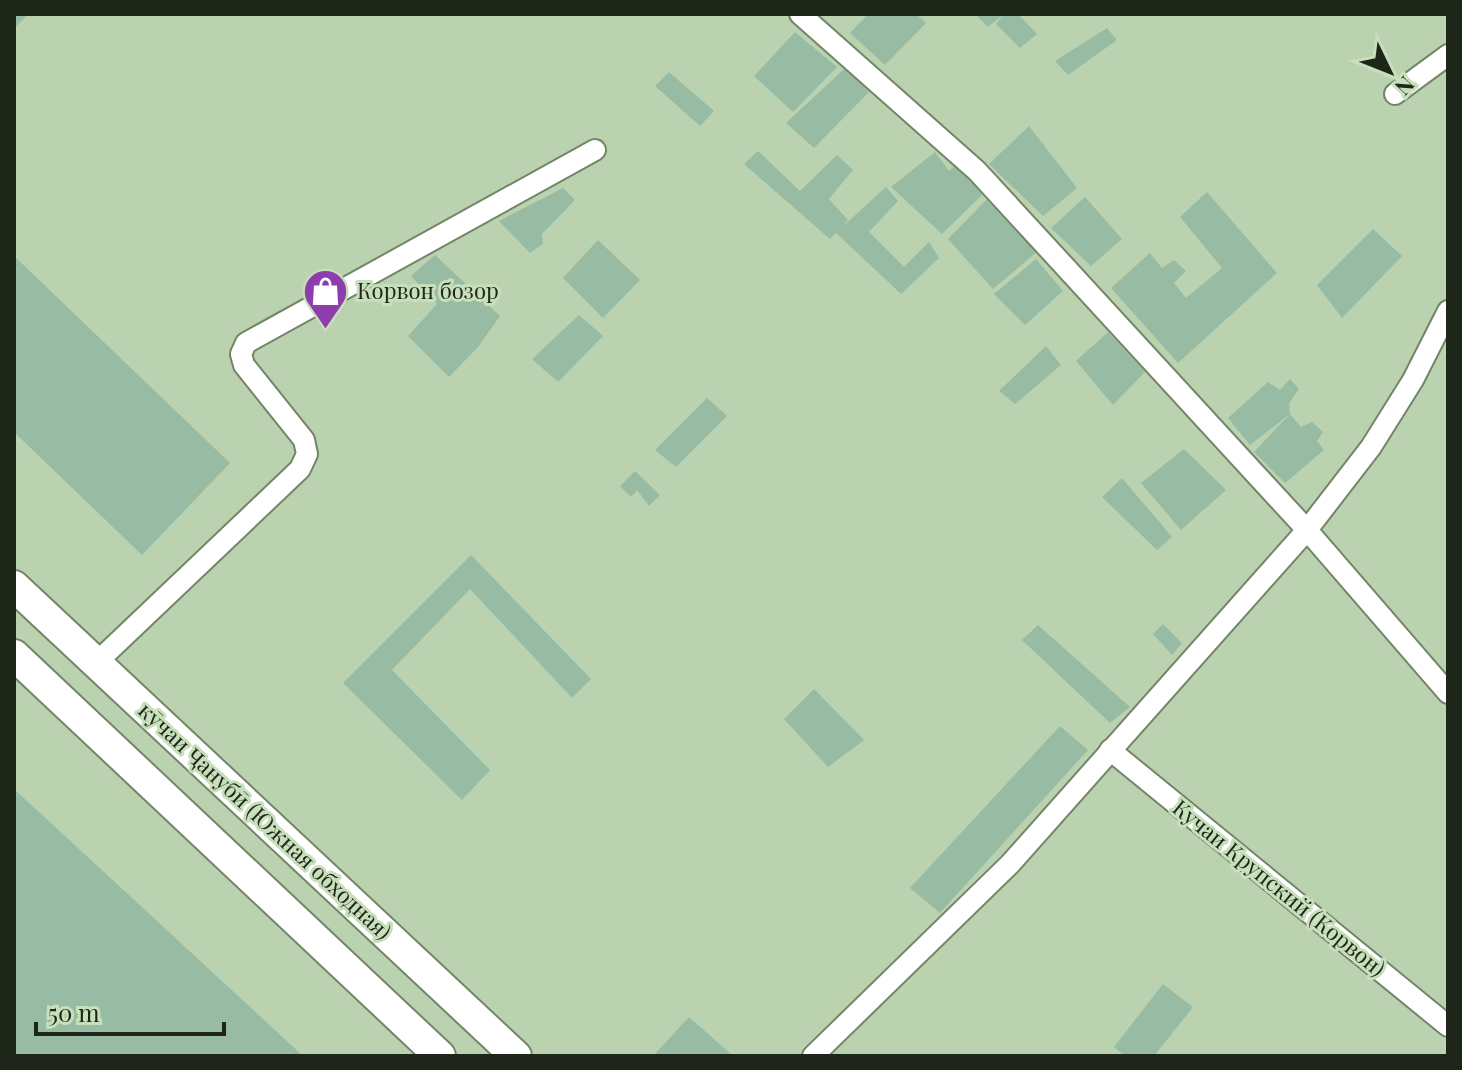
<svg xmlns="http://www.w3.org/2000/svg" width="1462" height="1070" viewBox="0 0 1462 1070" font-family="'Playfair Display',serif">
<rect width="100%" height="100%" fill="#bbd2b0"/>
<g fill="#97bca3">
<path d="M14,14h14l-14,15z"/>
<path d="M868,14h48l10,9 -41,42 -35,-32z"/>
<path d="M975,14h25l2,2 -14,11z"/>
<path d="M1004,14h14l19,20 -17,14 -24,-24z"/>
<path d="M1107,28l10,12 -49,35 -13,-14z"/>
<path d="M795,32l42,35 -44,45 -39,-36z"/>
<path d="M845,68l24,24 -55,56 -28,-25z"/>
<path d="M669,72l45,39 -14,15 -45,-40z"/>
<path d="M1029,126l48,62 -34,28 -54,-52z"/>
<path d="M758,151l42,40 37,-36 16,15 -24,29 19,21 -6,7 44,-40 12,14 -29,31 35,35 25,-25 10,16 -38,36 -65,-61 -6,6 -86,-75z"/>
<path d="M935,152l14,19 8,-8 28,29 -43,42 -51,-47z"/>
<path d="M563,188l12,12 -33,34 1,10 -13,9 -31,-32z"/>
<path d="M1207,192l70,81 -99,90 -67,-75 39,-35 12,15 12,-8 12,11 -12,12 12,15 36,-30 -42,-51z"/>
<path d="M989,197l49,54 -45,38 -45,-50z"/>
<path d="M1085,197l37,42 -31,27 -40,-38z"/>
<path d="M1373,229l29,27 -60,62 -25,-33z"/>
<path d="M598,240l42,40 -37,38 -40,-40z"/>
<path d="M435,255l65,61 -22,31 -29,30 -41,-41 29,-32 -26,-28z"/>
<path d="M14,256l216,207 -88,92 -128,-123z"/>
<path d="M1036,259l27,32 -38,34 -31,-31z"/>
<path d="M579,315l24,21 -45,46 -26,-23z"/>
<path d="M1108,332l37,40 -32,33 -37,-44z"/>
<path d="M1046,346l15,19 -46,39 -16,-13z"/>
<path d="M1290,379l9,10 -10,14 1,11 11,13 11,-5 11,10 -6,9 7,9 -39,33 -31,-31 36,-38 -40,31 -22,-27 40,-36 12,8z"/>
<path d="M707,398l20,18 -51,51 -21,-17z"/>
<path d="M1184,449l42,41 -45,40 -40,-47z"/>
<path d="M635,471l25,24 -11,11 -12,-16 -6,7 -11,-11z"/>
<path d="M1122,478l50,59 -15,13 -55,-53z"/>
<path d="M471,555l120,124 -19,19 -102,-109 -78,81 98,100 -28,30 -119,-117z"/>
<path d="M1163,624l19,19 -10,12 -19,-21z"/>
<path d="M1038,625l92,82 -20,16 -88,-83z"/>
<path d="M814,689l50,51 -36,27 -44,-48z"/>
<path d="M1060,726l28,24 -148,163 -30,-25z"/>
<path d="M14,789l142,131 147,136h-289z"/>
<path d="M1163,984l30,23 -39,49h-29l-11,-9z"/>
<path d="M689,1017l44,39h-80z"/>
</g>
<g fill="none" stroke-linecap="round" stroke-linejoin="round">
<defs>
<g id="minor">
<path d="M800,14l177,157 330,359 141,163"/>
<path d="M1395,94l53,-39"/>
<path d="M96,663l204,-194 7,-15 -3,-14 -60,-75 -3,-11 5,-11 349,-193"/>
<path d="M1110,750l338,276"/>
<path d="M813,1056l197,-192 297,-334 64,-83 42,-67 35,-69"/>
</g>
<g id="secondary">
<path d="M14,586l502,470"/>
<path d="M14,655l426,401"/>
</g>
</defs>
<use href="#minor" stroke="#728667" stroke-width="24"/>
<use href="#secondary" stroke="#728667" stroke-width="34"/>
<use href="#minor" stroke="#fff" stroke-width="20"/>
<use href="#secondary" stroke="#fff" stroke-width="30"/>
</g>
<defs>
<symbol id="shop-pin" viewBox="-11 -11 22 30"><path d="M0 17L-7.5 6A9.5 9.5 0 1 1 7.5 6Z" fill="#8d3dac" stroke="#c8dfbc"/><path d="M-5-2.5h2.3a2.7 3.5 0 0 1 5.4 0H5L5.5 6h-11ZM-1.5-2.5h3a1.5 2.3 0 0 0-3 0Z" fill="#fff"/></symbol>
</defs>
<g fill-rule="evenodd">
<use href="#shop-pin" x="300" y="266" width="51" height="69"/>
</g>
<g text-anchor="middle" stroke-width="6" stroke-linejoin="round" paint-order="stroke">
<g font-size="22" fill="#1e2619" stroke="#c8dfbc" text-anchor="start">
<text x="357" y="299">Корвон бозор</text>
</g>
<g font-size="22" fill="#1e2619" stroke="#c8dfbc">
<text transform="translate(265 821) rotate(43)" y="8">кӯчаи Ҷанубӣ (Южная обходная)</text>
<text transform="translate(1279 888) rotate(39)" y="8">Кучаи Крупский (Корвон)</text>
</g>
</g>
<rect width="1462" height="1070" fill="none" stroke="#1e2619" stroke-width="32"/>
<g transform="translate(1390 72) rotate(133)" stroke="#c8dfbc" stroke-width="6" paint-order="stroke">
<path d="M0-6L14 30L0 20L-14 30Z" fill="#1e2619"/>
<text y="-12" font-size="22" font-weight="bold" text-anchor="middle" fill="#1e2619">N</text>
</g>
<path d="M36 1022v12h188v-12" fill="none" stroke="#1e2619" stroke-width="4"/>
<text x="48" y="1022" font-size="24" fill="#1e2619" stroke="#c8dfbc" stroke-width="6" paint-order="stroke">50 m</text>
</svg>
